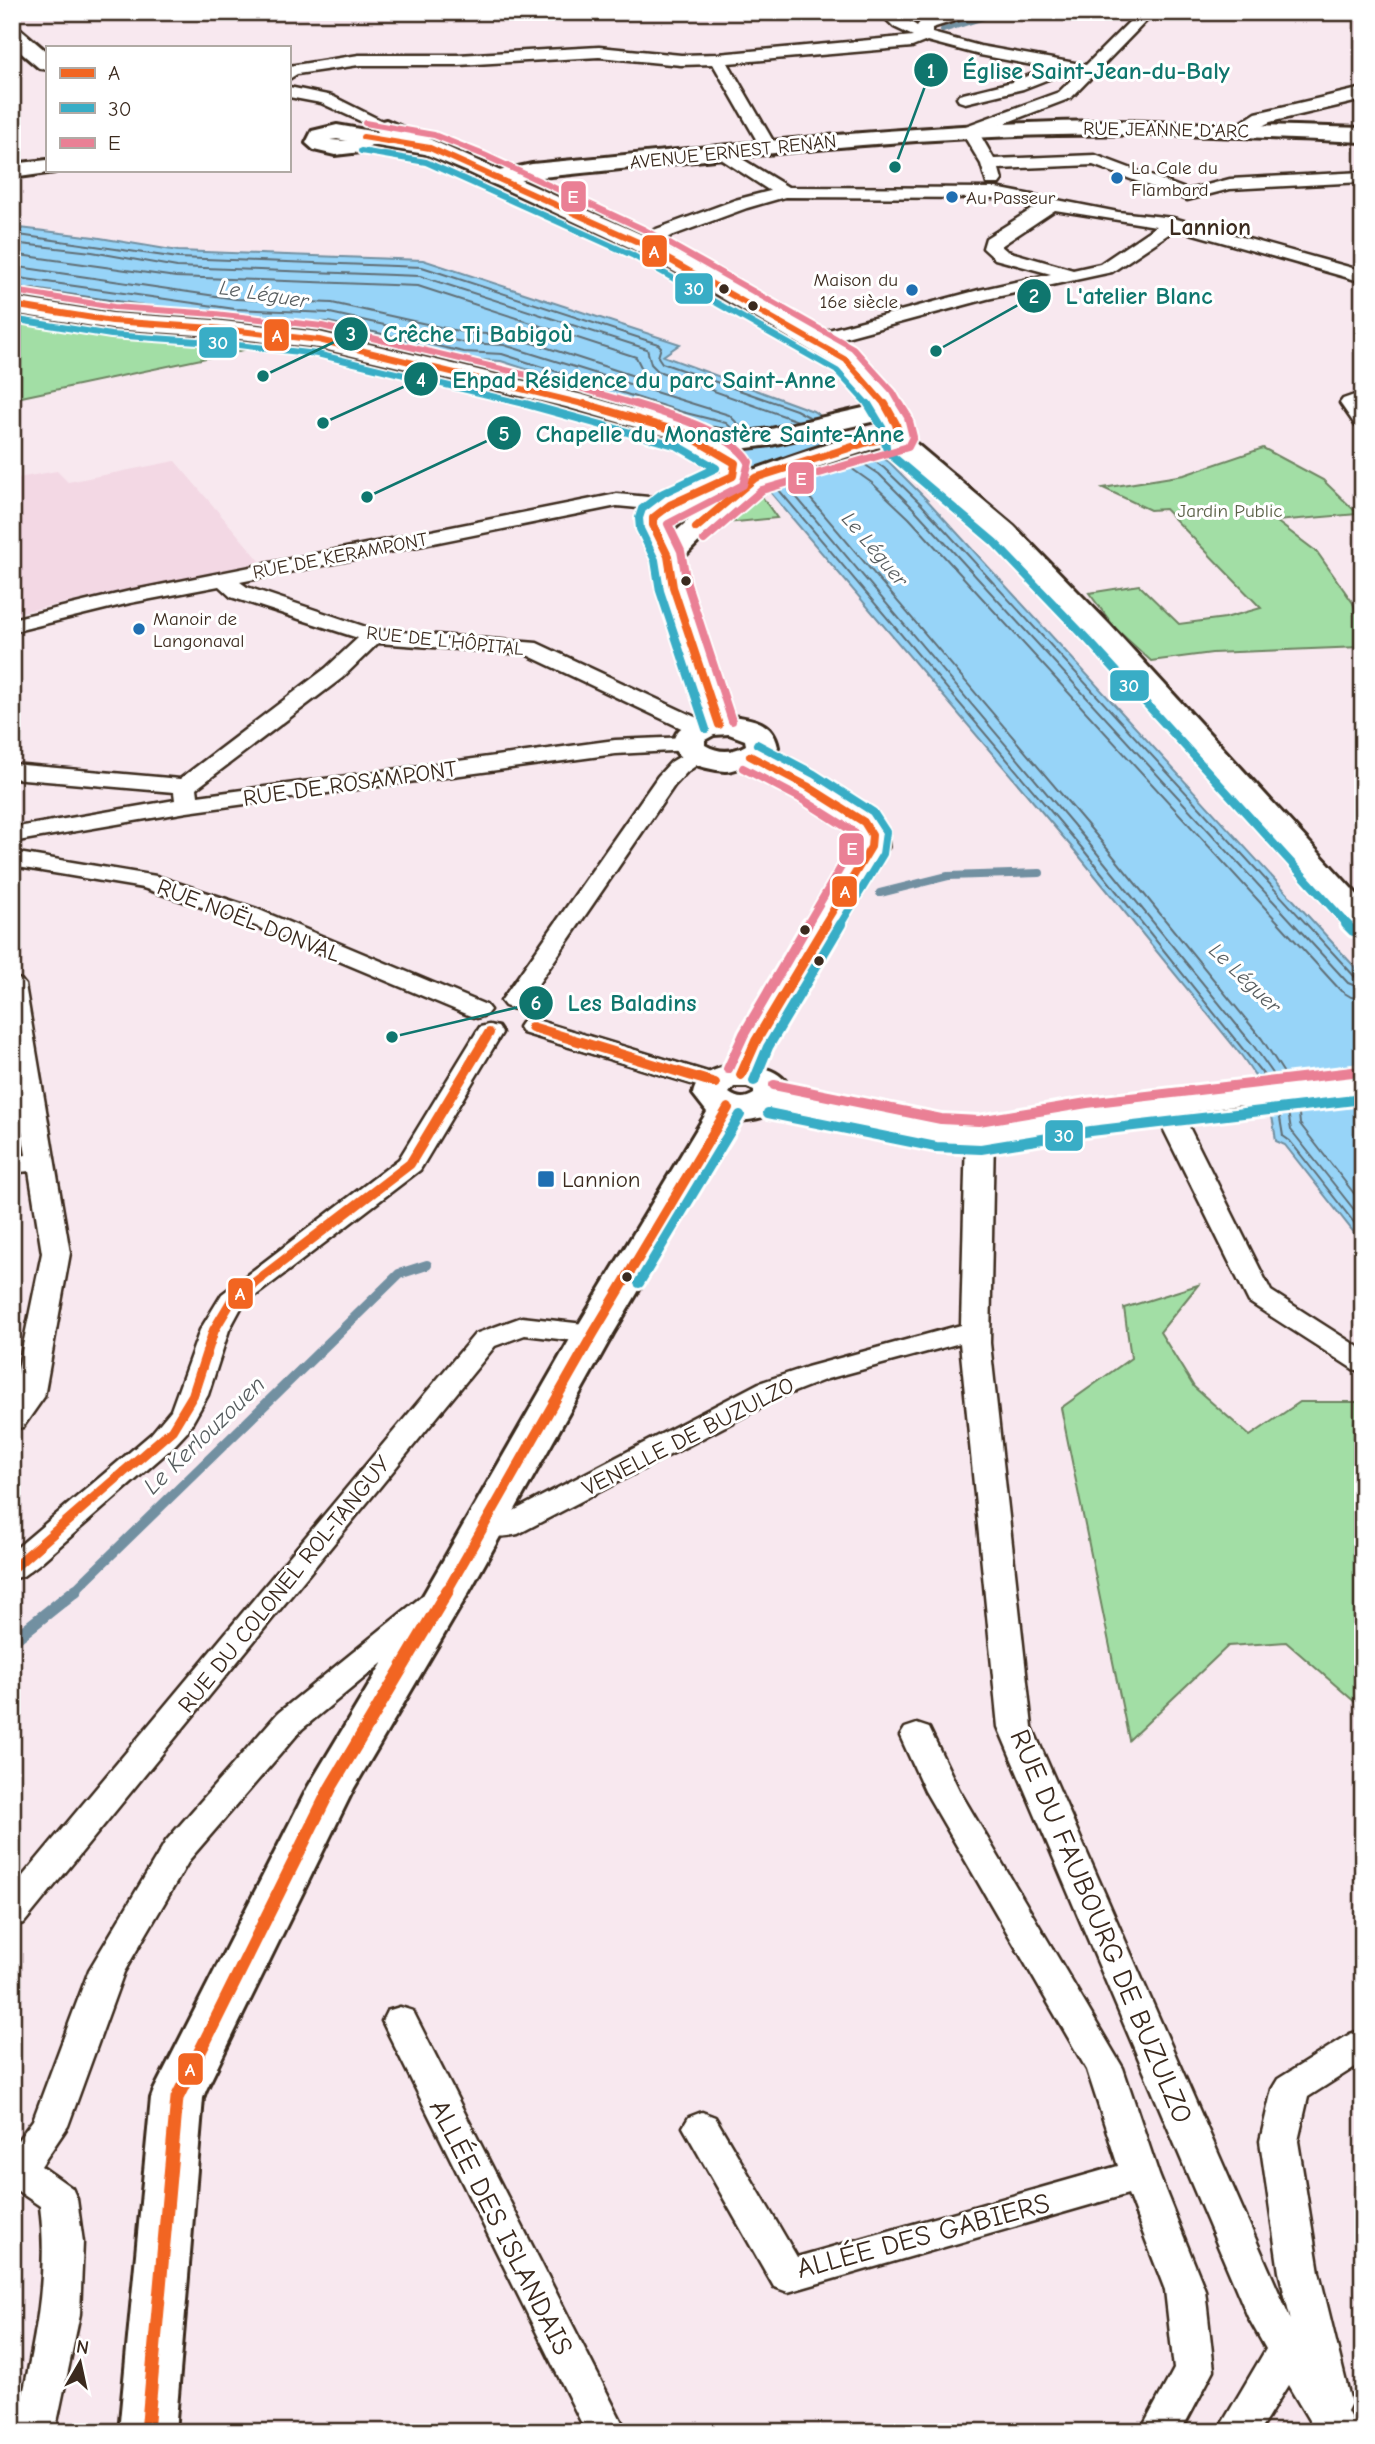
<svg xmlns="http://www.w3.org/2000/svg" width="1375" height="2444" viewBox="0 0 1375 2444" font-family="'Comic Neue',sans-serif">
<rect width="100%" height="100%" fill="#f8e8ef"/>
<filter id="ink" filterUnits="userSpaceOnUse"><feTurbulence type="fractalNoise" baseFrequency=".0143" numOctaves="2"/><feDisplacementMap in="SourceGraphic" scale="14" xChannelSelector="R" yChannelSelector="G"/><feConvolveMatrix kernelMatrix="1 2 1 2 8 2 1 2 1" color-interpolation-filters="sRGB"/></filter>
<g filter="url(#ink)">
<path fill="#f3d8e4" d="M175,461l86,101 -249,52v-135l45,-8 11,11z"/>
<g fill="#a2dea5" stroke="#6e8462" stroke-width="2">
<path d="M12,316l89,14 167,15 -256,54z"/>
<path d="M1263,448l60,32 35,34 -82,7 41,31 36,51 6,14 1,30 -148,6 -61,8 -35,-32 -27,-36 50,-8 40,39 46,-6 36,-10 -96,-99 -15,1 -47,-22 81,-13z"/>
<path d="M758,491l19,27 -51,5z"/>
<path d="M1198,1285l-38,47 34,55 56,49 50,-34h63v307l-77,-67 -58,4 -99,94 -68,-332 70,-50 -7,-50z"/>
</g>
<path fill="#97d4f8" stroke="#7290a1" stroke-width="2" d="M12,227l82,10 84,14 245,9 257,84 -17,12 150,55 76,51 38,38 436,476v268l-78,-99 -9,-4c-5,-41 -11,-53 -35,-86l-166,-204 -305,-359 -45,-62 -45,-12 -179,-57 -37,-2 -137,-31 -93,-3 -222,-33z"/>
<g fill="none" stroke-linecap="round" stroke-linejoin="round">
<g stroke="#606e75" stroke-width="2">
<path d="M12,234l166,24 244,9 236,77 3,3 -3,10 4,6 134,47 15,8"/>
<path d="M12,243l80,9 85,15 243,9 227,73 4,15 7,7 140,50"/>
<path d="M12,254l164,23 242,9 218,71 9,18 -5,3 -132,-43 -41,-2 -135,-30 -96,-4 -224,-33"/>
<path d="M12,277l223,32 95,4 136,30 38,2 225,70 16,16"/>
<path d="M12,286l222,32 94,4 136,30 38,2 180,58 44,11 8,7"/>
<path d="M864,454l20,14 38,37 433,472 8,3"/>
<path d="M853,457l26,17 37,37 432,472 15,6"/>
<path d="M841,461l31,22 37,35 432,473 10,6 12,2"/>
<path d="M792,477l304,358 166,204 27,42"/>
<path d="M782,480l305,361 166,204 26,37"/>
<path d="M773,483l308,364 189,236"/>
<path d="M1298,1104l2,20 63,81"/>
<path d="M1287,1105l4,25 72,91"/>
<path d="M1278,1106l5,30 7,5 73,93"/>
</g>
<path stroke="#7290a1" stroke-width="6" d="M943,30l57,-18"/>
<path stroke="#7290a1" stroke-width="8" d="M880,893l68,-17 92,-3"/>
<path stroke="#7290a1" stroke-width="10" d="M74,1591l325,-317 28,-9"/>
<path stroke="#7290a1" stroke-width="13" d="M12,1641l64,-51"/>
<defs>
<g id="minor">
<path d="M879,12h16l22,14 3,-4 31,-10h24l-2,3 -41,13v5l48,13 106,19 53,-53h16l-84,86 -92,35 15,26 101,-4 93,35 42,-11 133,-7v10l-133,7 -43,11 -94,-35 -94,4 3,11 -3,4h-12l-6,-20 -20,-33 2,-4 96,-35 19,-19 -9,-2 -46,18 -58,14 -6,-2 -2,-3 2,-3 53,-13 36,-14 -68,-13 -53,-14 -15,6 -184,16 48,83 -8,5 -8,-5 -47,-82 -32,1 -82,-8 -141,8h-99l-62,9 -8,5v-13l70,-11h99l141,-8 82,8 37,-1 195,-18 -19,-9z"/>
<path d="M289,87l43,9 62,31 -2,3h-12l-59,-27 -32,-6z"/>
<path d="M721,146l67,41 208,1 122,24 55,6 190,53v11l-187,-53 -64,43 -125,27 -174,47 -7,-2 -2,-4 2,-4 173,-46 72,-16 -56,-15 -12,-11 3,-10 51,-32 -41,-8 -211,-1 -38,11 -103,38h-12l-3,-4 3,-4 103,-38 35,-9 -55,-36 -2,-4zM1055,210l101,16 -56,38 -27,6 -66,-19 -6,-5z"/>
<path d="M1363,392v36l-7,-2 -16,-23 3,-4z"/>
<path d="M617,494l53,5 48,10 3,4 -3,4 -7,2 -41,-8 -53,-5 -377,76 7,5 128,43 162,13 173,81 3,5 -3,5h-16l-169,-80 -147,-11 -36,35 -145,110 1,8 417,-56 73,-3 8,2 3,5 -3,5 11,1 4,5 -24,17 -13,14 -151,220 -9,3 -9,-3 -4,-5 157,-225 13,-14 20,-12 -76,4 -428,58 -175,30v-14l163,-28 -1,-8 -162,-14v-14l168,15 146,-111 32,-30 -127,-41 -12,-11 -89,17 -118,29v-13l118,-28z"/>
<path d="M12,852l144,24 101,33 229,96 4,5 -4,5 -9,3 -9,-3 -229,-96 -96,-31 -131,-22z"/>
<path d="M12,977l9,3 4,5 45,268 -26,144 -21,30 -11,2v-30l30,-146 -13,-82 -17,2v-16l14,-2 -14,-88z"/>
<path d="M532,1019l192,58 4,6 -4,6 -9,2 -192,-58 -4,-6 4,-6z"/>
<path d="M489,1025l9,2 4,6 -82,137 -178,136 -13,24 -21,65 -21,37 -15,16 -133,116 -16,12 -11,3v-27l139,-118 20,-24 29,-80 22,-36 177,-135 77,-126 4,-6z"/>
<path d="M1247,1089l9,2 4,6 -4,6 -74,10 89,178 92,59v22l-10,-3 -104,-67 -92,-186 -30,4 -9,-2 -4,-6 4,-6 9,-2z"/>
<path d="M980,1127l10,2 4,6 -4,208 42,384 259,593 -12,-48 -19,-131 12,-52 6,-10 72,-45 13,-4v32l-55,35 -10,44 21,131 32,131 -4,8 11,21h-42l-28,-47 -29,47h-42l49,-83 -18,-32 -250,-590 -38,-384 -133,36 -46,18 -263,137c-15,4 -28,3 -43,-1l-5,-7 5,-7 27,-2 257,-134 48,-16 154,-42 5,-190 4,-6z"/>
<path d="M522,1317l71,8 10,3 5,6 -5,6 -10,3 -68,-8 -30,11 -471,577 -12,4v-38l463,-555z"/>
<path d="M432,1594l11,3 5,8 -5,8 -141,116 -112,130 -66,113 -56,154 -27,40 31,22 5,11 6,43 -3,72 -25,118h-40c16,-76 35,-148 25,-226l-28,-19v-39l21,-28 56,-150 77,-129 112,-128 143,-116z"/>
<path d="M917,1724l12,4 30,62 164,278 36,107 46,115 9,80 -33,62h-41l34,-63 -9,-79 -37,-96 -340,98 -14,-5 -91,-160 6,-10 13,-5 13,5 82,140 321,-91 -31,-96 -162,-279 -25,-55 5,-8z"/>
<path d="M400,2007l13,4 5,10 209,411h-41l-204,-411 5,-10z"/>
</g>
<g id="tertiary">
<path d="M1363,88v12l-93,22 -22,11h-14l-3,-4 25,-16z"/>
<path d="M1363,1075v20l-116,12 -12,-3 -5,-7 5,-7 12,-3z"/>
<path d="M771,1089l168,34 41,2 147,-23 12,3 5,7 -5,7 -12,3 -147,23 -41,-2 -180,-37 -5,-7 5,-7z"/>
</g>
<g id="secondary">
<path d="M12,28l8,1 27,23v17l-8,-1 -27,-23z"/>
<path d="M386,120l52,23 3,5 -3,5c-19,5 -43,-13 -60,-21l-3,-5 3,-5z"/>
<path d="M1118,121l245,7v14c-131,-6 -262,-11 -393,-4 -146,7 -292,26 -438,40l-35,7 -8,-2 -4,-5 4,-5 43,-9c195,-18 389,-42 586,-43z"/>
<path d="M684,425l10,2 51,30 4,6v8c35,-11 127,-49 160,-41l4,6 -4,6 -33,6 -111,36 -44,35 -38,39 5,29 44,129c22,3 41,6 46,31l-6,8 46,24 58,36 12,20v12l-114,194 -12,27c14,3 21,9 29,20 -4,26 -29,31 -52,33l-126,213 -144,258 -115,196 -148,302 -3,8 -28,334h-56l32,-334 3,-8 154,-303 117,-195 148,-258 134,-222 -14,-18c4,-18 17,-23 34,-28l11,-25 116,-194 2,-12 -4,-7c-28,-17 -56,-35 -85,-50 -5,-3 -13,-10 -19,-11 -6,-1 -15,4 -22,4 -16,-1 -62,-10 -51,-35 4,-10 17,-14 26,-17l-43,-132 -4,-31 -15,-31v-7l21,-19 61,-27v-5l-47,-28 -4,-6 4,-6zM715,496l-43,39 -5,-14 13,-10zM729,734l16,6 1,5c-14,8 -27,8 -41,0v-5l9,-5zM734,1087h13l7,3v4c-10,6 -16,5 -25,-1z"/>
</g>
<g id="primary">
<path d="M337,125l101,18 209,94 86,47 122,70 40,46 14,24 4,17 101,85 96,99 253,276v31l-12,-3 -263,-292 -94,-99 -104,-88 -10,-30 -109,25 -32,4 -55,-8 -118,-34 -247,-59 -106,-12 -101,-7 -100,-16v-16l100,16 101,7 106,12 264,63 104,30 52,8 32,-4 101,-23 -35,-40 -122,-72 -86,-47 -159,-74 -45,-19 -54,-9 -10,7 -26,3 -21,-5 -8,-7 6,-12zM337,139l10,2 -17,-1z"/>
<path d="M47,160v10h10l-2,2 -43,6v-14z"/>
</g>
</defs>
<use href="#minor" stroke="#3b2a1e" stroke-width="5"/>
<use href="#tertiary" stroke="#3b2a1e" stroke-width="5"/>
<use href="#secondary" stroke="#3b2a1e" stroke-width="6"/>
<use href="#primary" stroke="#3b2a1e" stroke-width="6"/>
<use href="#minor" fill="#fff" fill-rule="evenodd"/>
<use href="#tertiary" fill="#fff" fill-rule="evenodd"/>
<use href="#secondary" fill="#fff" fill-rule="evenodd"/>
<use href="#primary" fill="#fff" fill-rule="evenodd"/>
<defs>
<g id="bus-1-far3">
<path d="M363,137l67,11 208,94 208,118 40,46"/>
<path d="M12,305l100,16 101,7 106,12 272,66"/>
</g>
<g id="bus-1-far2">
<path d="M585,404l99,29 51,30 -2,13 -63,29 -17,13v7l15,31 5,31 46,138"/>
<path d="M885,404l11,20 3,12"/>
<path d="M696,528l59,-50 116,-37 28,-5"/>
<path d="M750,756l57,30 57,36 8,13 -1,12 -47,78"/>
</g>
<g id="bus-1-far1">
<path d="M532,1027l183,56"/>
<path d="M741,1075l15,-34 70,-117"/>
<path d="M12,1569l160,-139 21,-35 21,-65 18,-30 178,-136 79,-131"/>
<path d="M447,1591l146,-257 135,-226"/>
</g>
<path id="bus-1" d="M147,2432l30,-334 154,-311 117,-197"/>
<g id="bus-2-far2">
<path d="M361,151l65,11 206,93 205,116 32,35"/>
<path d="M12,319l99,16 101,7 105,12 216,52"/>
</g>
<g id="bus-2-far1">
<path d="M526,404l152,42 38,22 -53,25 -21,16 -3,9 1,11 15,31 5,31 46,138"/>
<path d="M868,404l15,25 3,18"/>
<path d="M891,455l103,87 95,99 259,284"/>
<path d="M757,744l57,30 59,38 13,20 -3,22 -43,71"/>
</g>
<g id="bus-2">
<path d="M1346,924l7,7"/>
<path d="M754,1081l14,-34 73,-123"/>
<path d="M768,1113l168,34 45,2 110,-18 272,-32"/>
<path d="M639,1283l101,-168"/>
</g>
<g id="bus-3-far2">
<path d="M365,123l69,12 50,20 161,75 208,118 40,44 8,14"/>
<path d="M14,291l100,16 101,7 107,12 255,61 64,19"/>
</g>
<g id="bus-3-far1">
<path d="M635,404c33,10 96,28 114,58l-6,23 -75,39 13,27 6,33 45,137"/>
<path d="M704,540l58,-50 146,-43 5,-10 -5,-20 -8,-13"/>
<path d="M743,768l57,30 54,34 4,6 -51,87"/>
</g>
<g id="bus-3">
<path d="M728,1069l16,-35 64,-110"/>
<path d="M774,1085l167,34 38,2 108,-18 274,-32"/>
</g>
</defs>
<use href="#bus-1-far3" stroke="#fff" stroke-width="10"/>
<use href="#bus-1-far2" stroke="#fff" stroke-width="12"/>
<use href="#bus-1-far1" stroke="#fff" stroke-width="16"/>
<use href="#bus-1" stroke="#fff" stroke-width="18"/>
<use href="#bus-2-far2" stroke="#fff" stroke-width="10"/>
<use href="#bus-2-far1" stroke="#fff" stroke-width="12"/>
<use href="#bus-2" stroke="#fff" stroke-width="16"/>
<use href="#bus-3-far2" stroke="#fff" stroke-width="10"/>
<use href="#bus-3-far1" stroke="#fff" stroke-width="12"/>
<use href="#bus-3" stroke="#fff" stroke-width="16"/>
<use href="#bus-1-far3" stroke="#f26521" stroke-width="6"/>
<use href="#bus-1-far2" stroke="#f26521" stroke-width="8"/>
<use href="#bus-1-far1" stroke="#f26521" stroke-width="10"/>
<use href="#bus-1" stroke="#f26521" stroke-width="13"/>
<use href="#bus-2-far2" stroke="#39adc6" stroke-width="6"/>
<use href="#bus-2-far1" stroke="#39adc6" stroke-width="8"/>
<use href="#bus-2" stroke="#39adc6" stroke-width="10"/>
<use href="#bus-3-far2" stroke="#ea8095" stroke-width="6"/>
<use href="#bus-3-far1" stroke="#ea8095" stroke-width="8"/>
<use href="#bus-3" stroke="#ea8095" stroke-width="10"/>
</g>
</g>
<g fill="#1f6fb2" stroke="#fff" stroke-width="2.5">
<circle cx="1117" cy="178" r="7"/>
<circle cx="952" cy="197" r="7"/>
<circle cx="912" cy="290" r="7"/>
<circle cx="139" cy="629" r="7"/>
<rect x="537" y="1170" width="18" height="18" rx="3.5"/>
</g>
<g fill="#3b2a1e" stroke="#fff" stroke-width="2.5">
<circle cx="724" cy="289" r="6"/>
<circle cx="753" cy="306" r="6"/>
<circle cx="686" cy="581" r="6"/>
<circle cx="805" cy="930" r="6"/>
<circle cx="819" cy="961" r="6"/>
<circle cx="627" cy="1277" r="6"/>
</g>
<g text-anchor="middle" stroke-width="6" stroke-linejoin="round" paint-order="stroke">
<g font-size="19" fill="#3b2a1e" stroke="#fff">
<text transform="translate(1166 129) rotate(1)" y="7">RUE JEANNE D'ARC</text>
<text transform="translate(733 151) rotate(-6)" y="7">AVENUE ERNEST RENAN</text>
<text transform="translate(340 555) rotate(-11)" y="7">RUE DE KERAMPONT</text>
<text transform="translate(445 640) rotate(6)" y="7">RUE DE L'HÔPITAL</text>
</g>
<g font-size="19" fill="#3b2a1e" stroke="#fff" text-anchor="start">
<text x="1131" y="174">La Cale du<tspan x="1131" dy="22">Flambard</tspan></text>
<text x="966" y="204">Au Passeur</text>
<text x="898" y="286" text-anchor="end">Maison du<tspan x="898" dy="22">16e siècle</tspan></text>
<text x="153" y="625">Manoir de<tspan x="153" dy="22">Langonaval</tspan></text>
</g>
<g font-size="19" fill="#5a6046" stroke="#fff">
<text x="1230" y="517">Jardin Public</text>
</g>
<g font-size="21" font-style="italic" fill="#575d5f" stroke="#fff">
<text transform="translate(264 294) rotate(9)" y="7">Le Léguer</text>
<text transform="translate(875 549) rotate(50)" y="7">Le Léguer</text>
<text transform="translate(1245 978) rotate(44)" y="7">Le Léguer</text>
</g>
<g font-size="23" fill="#3b2a1e" stroke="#fff">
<text transform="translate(350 783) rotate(-8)" y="8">RUE DE ROSAMPONT</text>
<text transform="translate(249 920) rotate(21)" y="8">RUE NOËL DONVAL</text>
<text transform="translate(688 1436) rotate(-27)" y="8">VENELLE DE BUZULZO</text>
<text transform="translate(284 1584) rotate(-51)" y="8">RUE DU COLONEL ROL-TANGUY</text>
</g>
<g font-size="23" fill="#3b2a1e" stroke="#fff" text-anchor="start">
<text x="562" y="1187">Lannion</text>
</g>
<g font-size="24" font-weight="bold" fill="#3b2a1e" stroke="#fff">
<text x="1210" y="235">Lannion</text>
</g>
<g font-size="24" font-style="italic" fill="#575d5f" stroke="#fff">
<text transform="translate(204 1435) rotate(-44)" y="8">Le Kerlouzouen</text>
</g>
<g font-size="28" fill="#3b2a1e" stroke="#fff">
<text transform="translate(1102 1926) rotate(67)" y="10">RUE DU FAUBOURG DE BUZULZO</text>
<text transform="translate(502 2227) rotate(63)" y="10">ALLÉE DES ISLANDAIS</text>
<text transform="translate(923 2235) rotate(-15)" y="10">ALLÉE DES GABIERS</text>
</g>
</g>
<path fill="none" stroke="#0f766e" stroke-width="2.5" d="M895 167L931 70M936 351L1034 296M263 376L351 334M323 423L421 379M367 497L504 433M392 1037L536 1003"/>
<g fill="#0f766e" stroke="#fff" stroke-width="2.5">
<circle cx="895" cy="167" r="7"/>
<circle cx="936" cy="351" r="7"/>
<circle cx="263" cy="376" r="7"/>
<circle cx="323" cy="423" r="7"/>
<circle cx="367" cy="497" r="7"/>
<circle cx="392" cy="1037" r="7"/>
<circle cx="931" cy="70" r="18"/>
<circle cx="1034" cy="296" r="18"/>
<circle cx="351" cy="334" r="18"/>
<circle cx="421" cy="379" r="18"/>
<circle cx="504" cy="433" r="18"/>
<circle cx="536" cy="1003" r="18"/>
</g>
<g font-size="21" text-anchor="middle" font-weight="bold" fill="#fff">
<text x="931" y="78">1</text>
<text x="1034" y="303">2</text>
<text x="351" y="341">3</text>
<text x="421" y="387">4</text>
<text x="504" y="441">5</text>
<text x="536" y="1010">6</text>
</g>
<g font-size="24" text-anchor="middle" font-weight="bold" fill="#0f766e" stroke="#fff" stroke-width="6" stroke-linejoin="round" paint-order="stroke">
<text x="1096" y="79">Église Saint-Jean-du-Baly</text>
<text x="1139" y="304">L'atelier Blanc</text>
<text x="478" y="342">Crêche Ti Babigoù</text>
<text x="644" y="388">Ehpad Résidence du parc Saint-Anne</text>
<text x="720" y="442">Chapelle du Monastère Sainte-Anne</text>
<text x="632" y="1011">Les Baladins</text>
</g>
<g stroke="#fff" stroke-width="2.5">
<rect x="560" y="180" width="27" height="33" rx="7" fill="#ea8095"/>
<rect x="641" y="234" width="27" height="34" rx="7" fill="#f26521"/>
<rect x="674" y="272" width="40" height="33" rx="7" fill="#39adc6"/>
<rect x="263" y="318" width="27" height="34" rx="7" fill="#f26521"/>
<rect x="198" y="326" width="40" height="33" rx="7" fill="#39adc6"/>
<rect x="787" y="461" width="28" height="34" rx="7" fill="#ea8095"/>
<rect x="1109" y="669" width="41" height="33" rx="7" fill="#39adc6"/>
<rect x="838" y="832" width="27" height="34" rx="7" fill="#ea8095"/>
<rect x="831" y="875" width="27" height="33" rx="7" fill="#f26521"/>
<rect x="1044" y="1119" width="40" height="33" rx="7" fill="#39adc6"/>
<rect x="227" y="1277" width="27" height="33" rx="7" fill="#f26521"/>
<rect x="177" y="2052" width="27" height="34" rx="7" fill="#f26521"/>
</g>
<g font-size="19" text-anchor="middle" font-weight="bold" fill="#fff">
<text x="573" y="203">E</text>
<text x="654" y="258">A</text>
<text x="694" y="295">30</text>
<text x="277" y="342">A</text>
<text x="218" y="349">30</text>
<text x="801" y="485">E</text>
<text x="1129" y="692">30</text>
<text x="852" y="855">E</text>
<text x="845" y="898">A</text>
<text x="1064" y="1142">30</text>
<text x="240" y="1300">A</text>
<text x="190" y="2076">A</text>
</g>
<rect width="1375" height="2444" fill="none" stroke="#fff" stroke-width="42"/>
<rect x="21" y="21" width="1333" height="2402" fill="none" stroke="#3b2a1e" stroke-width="2.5" filter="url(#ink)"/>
<rect x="46" y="46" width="245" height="126" fill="#ffffff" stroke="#b1aaa5" stroke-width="2"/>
<rect x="60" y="68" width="35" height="10" fill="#f26521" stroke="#b1aaa5" stroke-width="2"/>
<text x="108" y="80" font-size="21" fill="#3b2a1e">A</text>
<rect x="60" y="103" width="35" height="10" fill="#39adc6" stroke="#b1aaa5" stroke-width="2"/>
<text x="108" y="116" font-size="21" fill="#3b2a1e">30</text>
<rect x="60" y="138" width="35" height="10" fill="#ea8095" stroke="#b1aaa5" stroke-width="2"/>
<text x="108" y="150" font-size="21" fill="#3b2a1e">E</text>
<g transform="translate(80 2363) rotate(9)" stroke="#ffffff" stroke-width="5" paint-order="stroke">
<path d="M0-5L12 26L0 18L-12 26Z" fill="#3b2a1e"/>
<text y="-10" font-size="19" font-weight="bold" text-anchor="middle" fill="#3b2a1e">N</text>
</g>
</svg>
